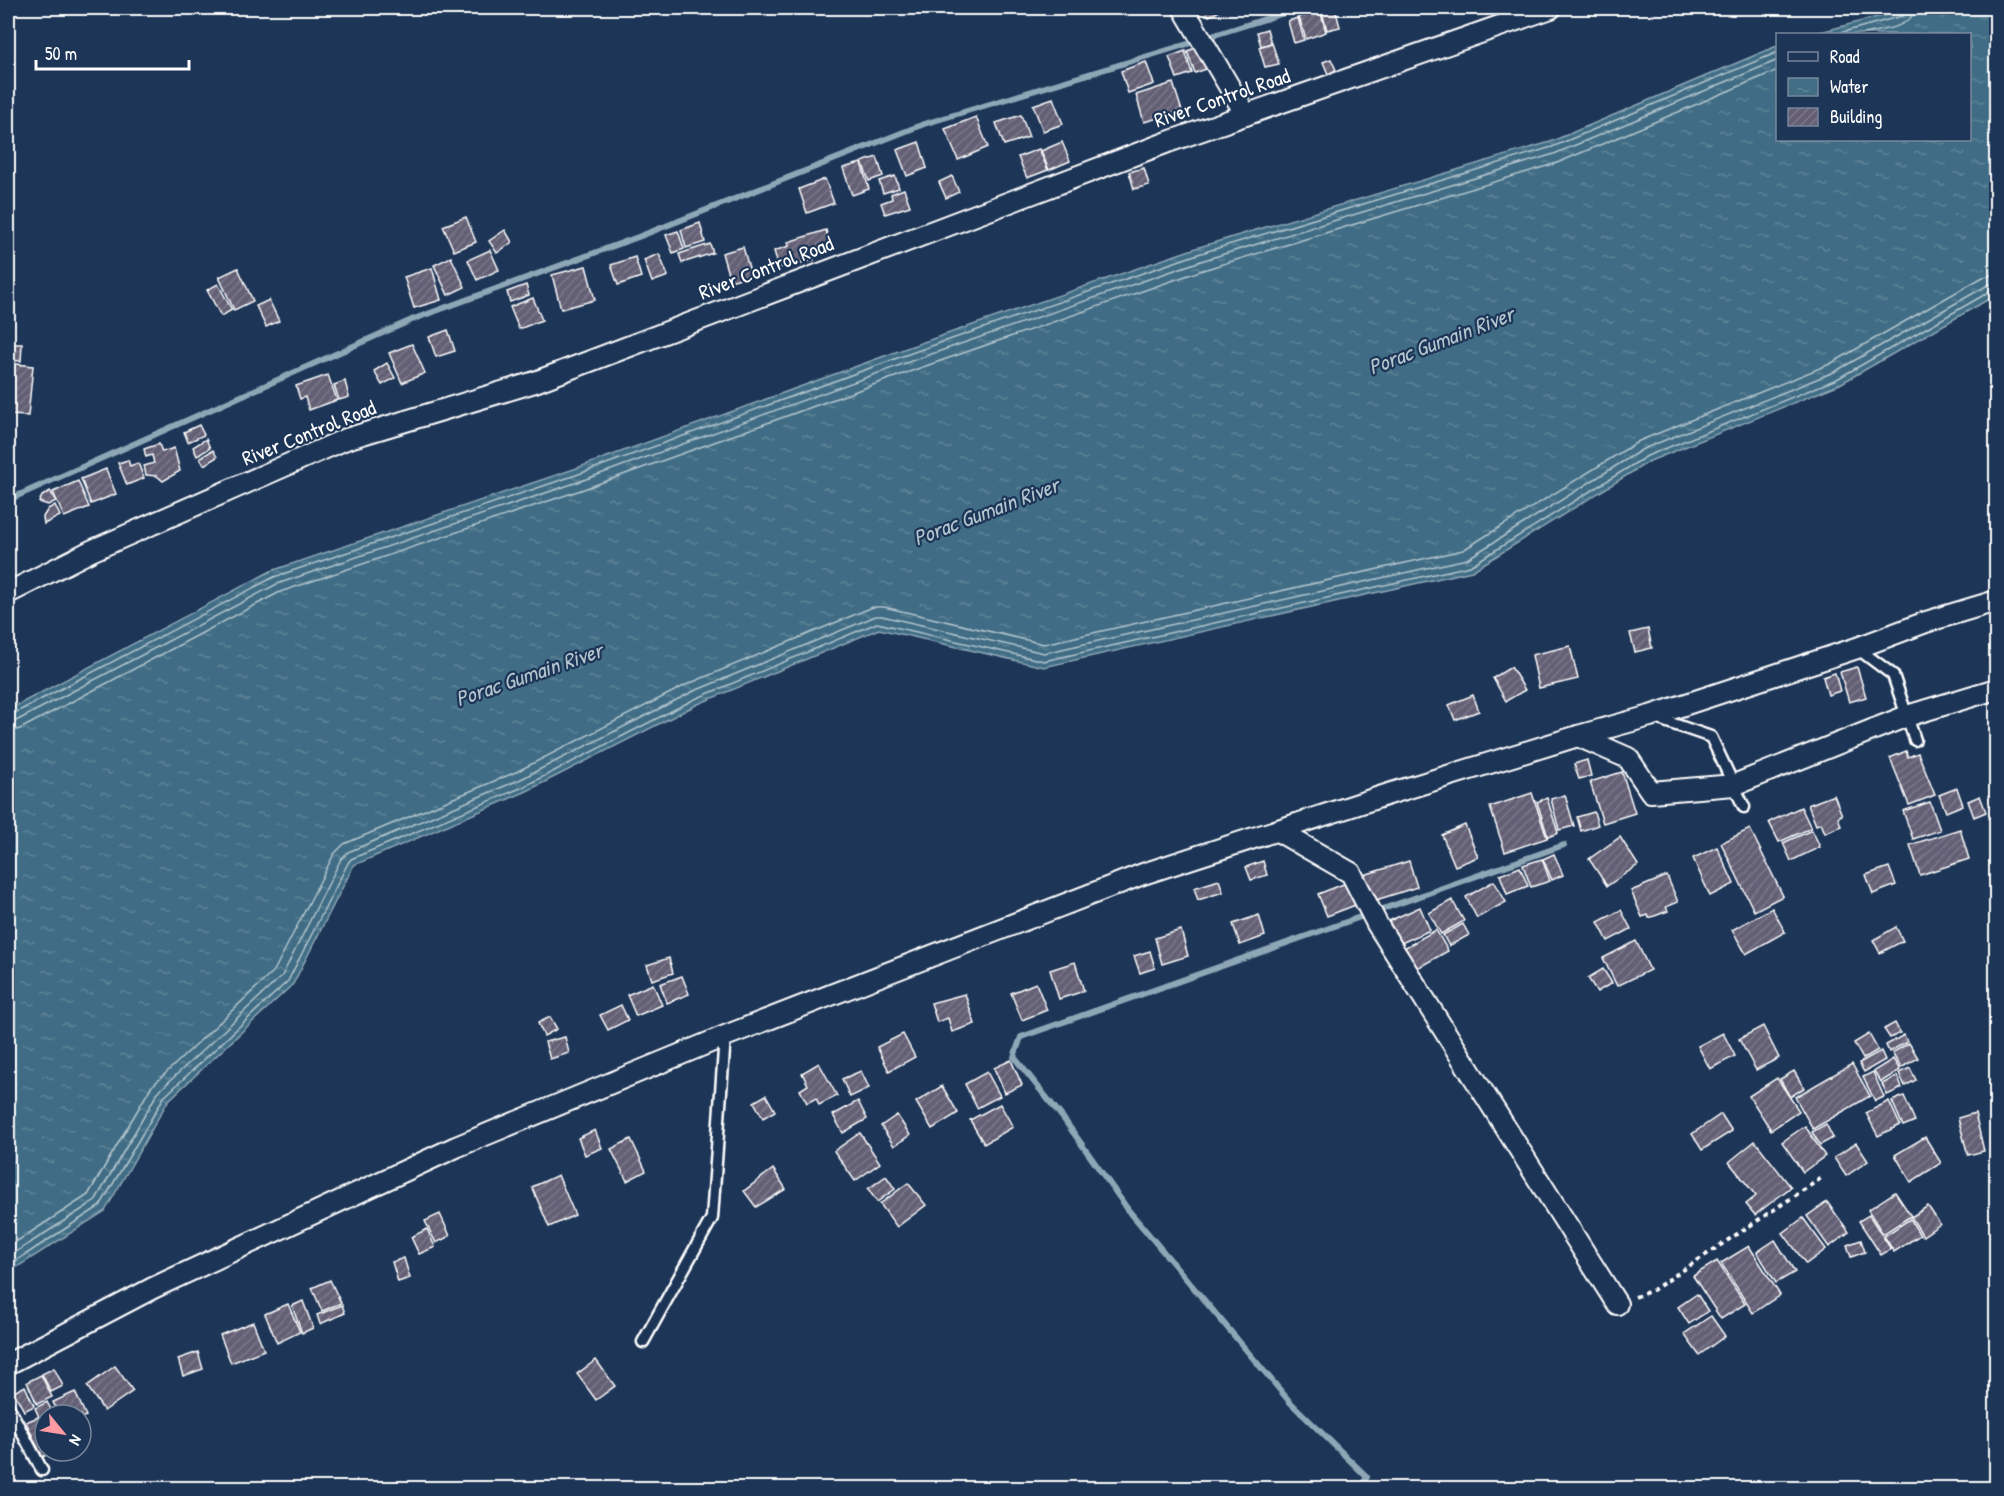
<svg xmlns="http://www.w3.org/2000/svg" width="2004" height="1496" viewBox="0 0 2004 1496" font-family="'Patrick Hand',sans-serif">
<defs>
<pattern id="water-ripples" width="26" height="14" patternUnits="userSpaceOnUse" patternTransform="scale(1.5)"><rect width="26" height="14" fill="#416d85"/><path d="M2 4q2-2 4 0t4 0M15 11q2-2 4 0t4 0" fill="none" stroke="#5e8397"/></pattern>
<pattern id="building-hatch" width="6" height="6" patternUnits="userSpaceOnUse" patternTransform="scale(1.5)"><rect width="6" height="6" fill="#645f74"/><path d="M-1 1l2-2M0 6l6-6M5 7l2-2" fill="none" stroke="#7b7789"/></pattern>
</defs>
<rect width="100%" height="100%" fill="#1d3557"/>
<filter id="ink" filterUnits="userSpaceOnUse"><feTurbulence type="fractalNoise" baseFrequency=".0167" numOctaves="2"/><feDisplacementMap in="SourceGraphic" scale="12" xChannelSelector="R" yChannelSelector="G"/><feConvolveMatrix kernelMatrix="1 2 1 2 8 2 1 2 1" color-interpolation-filters="sRGB"/></filter>
<g filter="url(#ink)">
<path fill="url(#water-ripples)" stroke="#8da7b6" stroke-width="1.5" d="M1911,8h85v287l-156,89 -190,77 -178,110 -428,96 -165,-38 -181,75 -173,88 -171,73 -61,119 -125,117 -63,110 -97,62v-563l263,-139 303,-102 338,-123 284,-98 354,-106 227,-96 1,94h192v-106h-157z"/>
<g fill="none" stroke-linecap="round" stroke-linejoin="round">
<g stroke="#b3c5ce" stroke-width="1.5">
<path d="M1836,34l66,-18 4,-3 1,-5"/>
<path d="M1864,34c16,-4 49,-6 51,-26"/>
<path d="M8,715l5,-1 261,-137 302,-102 338,-123 284,-98 354,-107 226,-95"/>
<path d="M8,723l8,-2 261,-137 301,-102 339,-123 284,-98 353,-107 224,-94"/>
<path d="M8,732l12,-3 260,-137 301,-102 339,-122 283,-98 354,-107 221,-93"/>
<path d="M8,1247l80,-52 63,-108 123,-116 60,-117 10,-10 172,-72 172,-88 185,-77h11l160,37 419,-94 176,-109 191,-77 153,-87 13,-3"/>
<path d="M8,1257l87,-56 63,-109 124,-116 59,-117 7,-7 171,-72 173,-88 184,-76h6l162,37 423,-94 176,-110 191,-77 154,-87 8,-2"/>
<path d="M8,1266l92,-60 64,-109 124,-116 60,-118 3,-4 172,-72 172,-88 182,-76 167,38 426,-95 177,-110 190,-77 154,-88h5"/>
</g>
<g stroke="#8da7b6" stroke-width="6">
<path d="M1208,37l92,-29"/>
<path d="M8,500l406,-181 224,-82 286,-113 267,-81"/>
<path d="M1360,1488l7,-11 -77,-75 -161,-191 -66,-93 -49,-61 7,-20 543,-192"/>
</g>
</g>
<g fill="url(#building-hatch)" stroke="#fff" stroke-width="1.5">
<path d="M1204,8h22l-17,8z"/>
<path d="M1326,8h9l5,19 -13,3 -6,-21z"/>
<path d="M1320,10l6,22 -20,7 -7,-22z"/>
<path d="M1298,18l6,22 -10,3 -6,-22z"/>
<path d="M1267,29l4,14 -10,3 -4,-14z"/>
<path d="M1272,43l7,21 -14,3 -6,-20z"/>
<path d="M1199,47l7,22 -11,4 -8,-22z"/>
<path d="M1185,51l7,22 -15,5 -8,-21z"/>
<path d="M1331,59l5,11 -8,4 -5,-12z"/>
<path d="M1146,62l8,22 -26,9 -7,-22z"/>
<path d="M1173,83l9,28 -38,11 -8,-27z"/>
<path d="M1053,98l10,26 -20,7 -10,-26z"/>
<path d="M1021,115l8,22 -25,8 -8,-22z"/>
<path d="M976,117l12,30 -30,13 -13,-31z"/>
<path d="M919,142l8,26 -20,8 -10,-26z"/>
<path d="M1062,142l8,19 -21,9 -8,-19z"/>
<path d="M1039,149l9,21 -21,8 -9,-21z"/>
<path d="M877,157l6,19 -14,5 -7,-19z"/>
<path d="M861,163l8,26 -17,6 -9,-27z"/>
<path d="M1144,168l5,17 -15,4 -5,-17z"/>
<path d="M895,176l4,12 -16,5 -4,-12z"/>
<path d="M952,176l7,16 -13,6 -7,-16z"/>
<path d="M825,179l9,24 -27,10 -8,-24z"/>
<path d="M904,189l6,17 -25,8 -4,-11 11,-4 -1,-5z"/>
<path d="M466,217l10,25 -22,9 -11,-25z"/>
<path d="M700,223l5,19 -19,6 -5,-18z"/>
<path d="M505,230l7,12 -15,11 -8,-12z"/>
<path d="M826,230l4,15 -19,6 3,9 -35,8 -5,-17 15,-5 -1,-4z"/>
<path d="M678,231l6,18 -11,4 -7,-18z"/>
<path d="M710,244l3,9 -31,10 -3,-9z"/>
<path d="M743,247l8,28 -21,6 -8,-28z"/>
<path d="M490,250l9,20 -22,10 -9,-20z"/>
<path d="M659,254l9,22 -16,6 -8,-22z"/>
<path d="M451,257l14,30 -17,8 -14,-30z"/>
<path d="M635,257l6,20 -23,8 -7,-20z"/>
<path d="M586,266l9,34 -34,9 -9,-34z"/>
<path d="M238,268l15,33 -19,9 -15,-33z"/>
<path d="M432,268l9,32 -27,8 -10,-31z"/>
<path d="M218,284l14,26 -11,6 -14,-26z"/>
<path d="M526,285l3,10 -19,7 -3,-10z"/>
<path d="M533,298l9,22 -23,9 -9,-22z"/>
<path d="M269,300l10,21 -13,6 -10,-21z"/>
<path d="M448,330l7,21 -19,6 -7,-20z"/>
<path d="M8,344h14l-1,17 -13,-1z"/>
<path d="M412,344l13,29 -23,10 -13,-30z"/>
<path d="M8,363l25,3 -5,50 -20,-1z"/>
<path d="M387,363l8,15 -13,7 -8,-14z"/>
<path d="M328,375l9,25 -28,10 -4,-13 -5,2 -4,-13z"/>
<path d="M345,381l4,16 -10,3 -5,-15z"/>
<path d="M199,425l5,10 -16,7 -4,-10z"/>
<path d="M206,439l4,9 -13,8 -4,-9z"/>
<path d="M159,444l3,8 12,-4 6,23 -17,10 -6,-5 -11,-1 -2,-9 10,-3 -2,-8 -6,2 -2,-8z"/>
<path d="M213,450l4,7 -13,8 -4,-7z"/>
<path d="M128,460l2,6 8,-3 6,15 -17,7 -9,-22z"/>
<path d="M106,469l10,25 -25,10 -10,-25z"/>
<path d="M78,481l11,26 -25,10 -11,-25z"/>
<path d="M50,491l6,10 -8,4 -9,-3 3,-6z"/>
<path d="M55,505l5,11 -16,8 -1,-7 5,-8z"/>
<path d="M1648,629l4,19 -17,4 -5,-19z"/>
<path d="M1570,646l8,33 -39,9 -7,-33z"/>
<path d="M1511,667l14,23 -19,11 -13,-23z"/>
<path d="M1857,667l9,30 -17,5 -9,-30z"/>
<path d="M1835,673l5,18 -12,4 -5,-18z"/>
<path d="M1473,695l6,16 -24,9 -6,-15z"/>
<path d="M1906,751l2,6 10,-4 17,42 -26,10 -19,-47z"/>
<path d="M1587,760l4,16 -12,3 -5,-15z"/>
<path d="M1622,772l13,41 -32,10 -13,-41z"/>
<path d="M1957,788l6,17 -17,7 -7,-17z"/>
<path d="M1532,793l15,45 -42,14 -15,-45z"/>
<path d="M1565,795l9,31 -15,4 -8,-31z"/>
<path d="M1834,795l8,20 -4,2 3,9 -16,7 -4,-10 -5,2 -8,-20z"/>
<path d="M1980,796l6,16 -12,5 -6,-16z"/>
<path d="M1547,798l11,35 -10,4 -11,-35z"/>
<path d="M1930,802l10,28 -27,9 -10,-28z"/>
<path d="M1801,807l10,21 -32,14 -10,-20z"/>
<path d="M1594,812l4,13 -17,6 -4,-14z"/>
<path d="M1465,825l13,32 -23,9 -13,-31z"/>
<path d="M1750,829l33,67 -29,15 -33,-68z"/>
<path d="M1960,829l9,30 -49,16 -10,-30z"/>
<path d="M1812,830l8,17 -29,14 -8,-18z"/>
<path d="M1620,837l18,28 -31,21 -18,-27z"/>
<path d="M1717,847l17,37 -24,12 -17,-38z"/>
<path d="M1554,854l9,21 -11,5 -9,-21z"/>
<path d="M1542,859l8,22 -19,6 -8,-22z"/>
<path d="M1263,861l4,14 -16,5 -5,-13z"/>
<path d="M1409,861l8,26 -44,14 -9,-26z"/>
<path d="M1520,867l8,19 -21,8 -7,-19z"/>
<path d="M1889,867l7,18 -23,9 -7,-19z"/>
<path d="M1667,876l11,26 -12,5 2,4 -19,7 -1,-3 -6,2 -11,-26z"/>
<path d="M1219,880l4,12 -25,8 -4,-12z"/>
<path d="M1494,881l12,21 -29,16 -11,-21z"/>
<path d="M1349,882l9,22 -31,12 -9,-22z"/>
<path d="M1452,900l12,21 -23,13 -12,-21z"/>
<path d="M1420,907l10,23 -31,14 -10,-23z"/>
<path d="M1772,908l13,24 -39,22 -14,-24z"/>
<path d="M1621,910l10,19 -23,12 -10,-19z"/>
<path d="M1259,915l6,21 -25,9 -7,-21z"/>
<path d="M1463,924l6,11 -20,11 -6,-11z"/>
<path d="M1896,927l7,14 -23,12 -7,-13z"/>
<path d="M1181,930l7,26 -26,8 -7,-26z"/>
<path d="M1436,930l12,21 -34,19 -12,-21z"/>
<path d="M1636,941l14,29 -33,16 -14,-28z"/>
<path d="M1150,951l5,17 -15,5 -6,-17z"/>
<path d="M669,958l4,15 -21,7 -5,-15z"/>
<path d="M1075,962l9,29 -25,8 -9,-29z"/>
<path d="M1603,969l9,14 -15,9 -9,-14z"/>
<path d="M682,976l7,18 -22,9 -7,-19z"/>
<path d="M1036,983l11,27 -25,10 -11,-27z"/>
<path d="M653,984l9,21 -26,11 -9,-21z"/>
<path d="M965,994l10,30 -23,8 -4,-14 -11,4 -6,-19z"/>
<path d="M621,1005l7,15 -20,10 -8,-15z"/>
<path d="M550,1017l7,12 -13,7 -6,-13z"/>
<path d="M1895,1023l5,10 -10,5 -6,-9z"/>
<path d="M1763,1026l16,32 -23,12 -17,-31z"/>
<path d="M1723,1033l12,23 -25,13 -12,-23z"/>
<path d="M903,1034l12,23 -26,14 -12,-24z"/>
<path d="M1869,1034l9,16 -15,9 -9,-16z"/>
<path d="M1904,1035l3,7 -18,10 -3,-7z"/>
<path d="M565,1037l4,16 -19,6 -5,-17z"/>
<path d="M1909,1043l9,15 -17,10 -9,-15z"/>
<path d="M1881,1051l4,9 -21,12 -5,-9z"/>
<path d="M1893,1059l7,11 -19,12 -7,-11z"/>
<path d="M1011,1060l11,25 -17,8 -11,-25z"/>
<path d="M819,1063l18,33 -18,9 -3,-7 -9,5 -7,-13 8,-5 -6,-12z"/>
<path d="M1852,1064l18,32 -57,33 -18,-32z"/>
<path d="M1910,1068l6,12 -11,6 -6,-13z"/>
<path d="M861,1071l8,17 -19,9 -8,-18z"/>
<path d="M1794,1071l10,17 -14,9 -10,-18z"/>
<path d="M987,1072l13,24 -23,12 -12,-24z"/>
<path d="M1873,1072l11,25 -9,4 -12,-24z"/>
<path d="M1897,1076l5,12 -15,7 -5,-11z"/>
<path d="M1777,1078l22,33 -28,19 -22,-34z"/>
<path d="M942,1086l16,27 -26,16 -16,-27z"/>
<path d="M766,1095l9,16 -12,7 -9,-16z"/>
<path d="M1904,1096l11,25 -12,5 -11,-25z"/>
<path d="M858,1101l9,18 -24,14 -10,-18z"/>
<path d="M1889,1101l11,24 -22,11 -12,-23z"/>
<path d="M1000,1104l13,23 -29,17 -14,-24z"/>
<path d="M1975,1113l9,38 -16,4 -10,-37z"/>
<path d="M1721,1114l11,17 -30,19 -10,-16z"/>
<path d="M897,1115l13,20 -16,11 -13,-20z"/>
<path d="M1826,1124l7,14 -13,7 -8,-13z"/>
<path d="M1805,1126l20,30 -22,16 -21,-30z"/>
<path d="M595,1130l7,18 -17,7 -7,-17z"/>
<path d="M860,1133l20,30 -25,18 -21,-30z"/>
<path d="M1925,1137l16,26 -30,19 -16,-27z"/>
<path d="M631,1139l15,32 -19,10 -16,-32z"/>
<path d="M1755,1141l36,46 -36,28 -9,-11 10,-8 -27,-34z"/>
<path d="M1856,1143l12,18 -22,15 -12,-18z"/>
<path d="M773,1169l13,20 -30,18 -12,-16z"/>
<path d="M558,1175l17,40 -26,12 -17,-40z"/>
<path d="M886,1176l9,13 -18,13 -9,-13z"/>
<path d="M908,1183l18,22 -29,22 -17,-23z"/>
<path d="M1895,1192l16,24 -28,18 -15,-24z"/>
<path d="M1827,1202l22,30 -20,15 -22,-31z"/>
<path d="M1928,1206l12,18 -17,12 -12,-19z"/>
<path d="M440,1214l10,22 -14,7 -11,-22z"/>
<path d="M1869,1215l22,34 -10,6 -22,-34z"/>
<path d="M1803,1218l23,31 -20,15 -23,-31z"/>
<path d="M1910,1219l10,16 -26,17 -10,-16z"/>
<path d="M427,1229l8,18 -16,7 -8,-17z"/>
<path d="M1775,1240l20,32 -19,11 -19,-31z"/>
<path d="M1861,1240l4,12 -14,5 -4,-12z"/>
<path d="M1749,1246l31,49 -27,18 -32,-50z"/>
<path d="M404,1258l6,20 -12,4 -6,-20z"/>
<path d="M1717,1261l28,43 -24,15 -28,-43z"/>
<path d="M330,1280l11,23 -19,8 -10,-23z"/>
<path d="M1697,1294l11,17 -19,13 -11,-17z"/>
<path d="M303,1301l10,27 -11,5 -10,-27z"/>
<path d="M288,1304l12,28 -23,11 -12,-29z"/>
<path d="M342,1305l3,8 -25,11 -3,-9z"/>
<path d="M1711,1316l14,20 -26,19 -15,-21z"/>
<path d="M253,1322l11,28 -33,13 -11,-28z"/>
<path d="M198,1352l5,17 -20,7 -5,-17z"/>
<path d="M596,1360l19,26 -19,14 -19,-26z"/>
<path d="M115,1366l18,25 -29,20 -17,-25z"/>
<path d="M54,1368l9,18 -12,6 -9,-18z"/>
<path d="M41,1375l11,22 -15,7 -10,-22z"/>
<path d="M25,1386l9,20 -10,5 -10,-19z"/>
<path d="M75,1392l11,24 -5,2v-3h-22l-6,-13z"/>
<path d="M47,1402l7,13h-9v4l-4,2 -6,-13z"/>
<path d="M38,1417l7,16v18l9,1 -12,5 -16,-35z"/>
</g>
<g fill="none" stroke-linecap="round" stroke-linejoin="round">
<defs>
<g id="service">
<path d="M1857,648l36,27 22,65"/>
<path d="M1653,717l58,20 33,70"/>
<path d="M643,1342l69,-124 13,-182"/>
<path d="M8,1406l34,64"/>
</g>
<g id="minor">
<path d="M1183,8l63,107"/>
<path d="M8,593l83,-42 255,-112 189,-57 633,-240 383,-134"/>
<path d="M1578,736l50,22 23,34 83,-7 173,-69 89,-27"/>
<path d="M1278,831l73,42 26,51 240,380"/>
<path d="M8,1364l145,-76 303,-141 269,-111 418,-162 249,-81 186,-57 72,-20 207,-68 69,-26 70,-21"/>
</g>
</defs>
<use href="#service" stroke="#fff" stroke-width="15"/>
<use href="#minor" stroke="#fff" stroke-width="24"/>
<path stroke="#fff" stroke-width="4" stroke-dasharray="4.5 4.5" stroke-linecap="butt" d="M1635,1297l18,-7 170,-113"/>
<use href="#service" stroke="#1d3557" stroke-width="10"/>
<use href="#minor" stroke="#1d3557" stroke-width="20"/>
</g>
</g>
<g text-anchor="middle" stroke-width="4.5" stroke-linejoin="round" paint-order="stroke">
<g font-size="21" fill="#fff" stroke="#1d3557">
<text transform="translate(1222 98) rotate(-19)" y="7">River Control Road</text>
<text transform="translate(766 268) rotate(-21)" y="7">River Control Road</text>
<text transform="translate(309 433) rotate(-22)" y="7">River Control Road</text>
</g>
<g font-size="22" font-style="italic" fill="#b3c5ce" stroke="#1d3557">
<text transform="translate(1441 340) rotate(-21)" y="8">Porac Gumain River</text>
<text transform="translate(986 511) rotate(-21)" y="8">Porac Gumain River</text>
<text transform="translate(529 674) rotate(-19)" y="8">Porac Gumain River</text>
</g>
</g>
<rect width="2004" height="1496" fill="none" stroke="#1d3557" stroke-width="30"/>
<rect x="15" y="15" width="1974" height="1466" fill="none" stroke="#fff" stroke-width="2" filter="url(#ink)"/>
<rect x="1776" y="33" width="195" height="108" fill="#1d3557" stroke="#77869a" stroke-width="1.5"/>
<rect x="1788" y="52" width="30" height="9" fill="#1d3557" stroke="#77869a" stroke-width="1.5"/>
<text x="1830" y="63" font-size="18" fill="#ffffff">Road</text>
<rect x="1788" y="78" width="30" height="18" fill="url(#water-ripples)" stroke="#77869a" stroke-width="1.5"/>
<text x="1830" y="93" font-size="18" fill="#ffffff">Water</text>
<rect x="1788" y="108" width="30" height="18" fill="url(#building-hatch)" stroke="#77869a" stroke-width="1.5"/>
<text x="1830" y="123" font-size="18" fill="#ffffff">Building</text>
<g transform="translate(63 1433) rotate(120)"><circle r="28" fill="#1d3557" stroke="#77869a" stroke-width="1.5"/>
<path d="M0-4.5L10 22L0 15L-10 22Z" fill="#ff9aa2"/>
<text y="-9" font-size="16" font-weight="bold" text-anchor="middle" fill="#ffffff">N</text>
</g>
<path d="M36 60v9h153v-9" fill="none" stroke="#ffffff" stroke-width="3"/>
<text x="45" y="60" font-size="18" fill="#ffffff" stroke="#1d3557" stroke-width="4.5" paint-order="stroke">50 m</text>
</svg>
